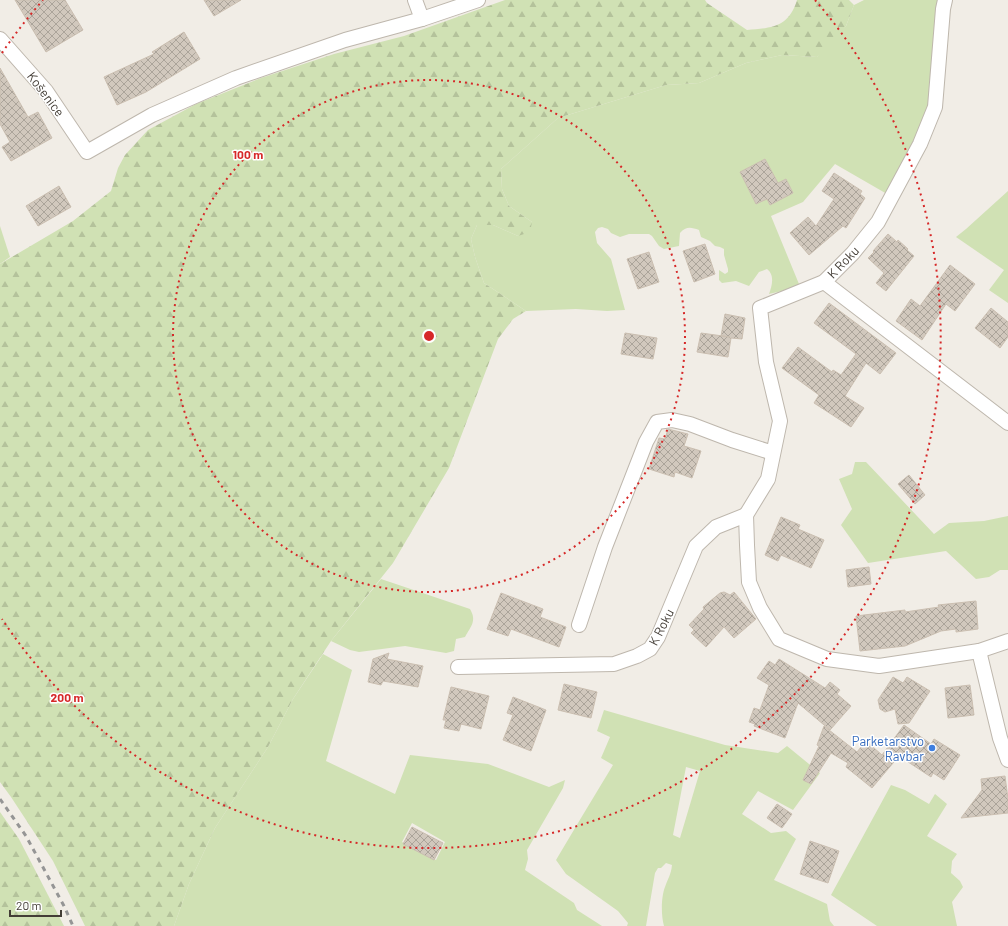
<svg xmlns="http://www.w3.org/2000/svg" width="1008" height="926" viewBox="0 0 1008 926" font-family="Barlow,sans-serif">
<defs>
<pattern id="forest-firs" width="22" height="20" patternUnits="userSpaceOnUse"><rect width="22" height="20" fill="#d0e1b4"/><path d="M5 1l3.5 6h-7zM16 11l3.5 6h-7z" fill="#b4c29b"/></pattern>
<pattern id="building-cross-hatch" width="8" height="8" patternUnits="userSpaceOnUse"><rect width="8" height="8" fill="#d1c8bd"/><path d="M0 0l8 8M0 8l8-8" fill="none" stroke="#aba49a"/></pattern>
</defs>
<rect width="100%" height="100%" fill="#f1ede6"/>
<g fill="#d0e1b4" fill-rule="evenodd">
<path d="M864,0h77l-14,117 -40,77 -52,-30 -32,38 -32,14 28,68 -9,5 -21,5c3,-8 6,-19 -2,-25l-8,3 -10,14 -13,-5 -14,2 -3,-3v-10l6,4 3,-2v-3l-4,-14v-6l-4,-2 -5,-1 -5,-5 -9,-4 -2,-7c-8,-3 -13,-4 -19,3l-1,13 -15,3 -5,-3 -7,-10 -3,-2h-20l-9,3 -9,-4 -3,-4 -6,-2 -4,1 -3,4 2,11 14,16 14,51 -18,1 -31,-2 -50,2 -42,-28 -9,-26 -4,-18 6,-14h16l25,11 14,-14 -23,-16 -7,-17 -1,-20 57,-51 108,-33 33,-2 47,-20 36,-8 35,2 29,-31 8,-21z"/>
<path d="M1008,191v112l-19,-13 15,-20 -48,-33 10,-8z"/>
<path d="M0,226l10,31 -10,7z"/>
<path d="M855,462h11l68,72 15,-11 35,-2 24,-5v54h-8l-11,7 -13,2 -30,-28 -78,12 -27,-38 11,-16 -13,-30 13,-5z"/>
<path d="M381,579l89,30c7,12 1,17 -5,28l-9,2 -2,12 -8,2 -41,-7 -46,6 -9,-2 -19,-9z"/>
<path d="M323,654l29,16 -26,91 69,33 15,-39 78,9 61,23 16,-7 -2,8 -36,62 1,9 -3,11 49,33 3,7 25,16h-428l15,-42 26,-56 53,-81 25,-48zM412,823l33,19 -9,18 -34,-18z"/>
<path d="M604,710l121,35 53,8 9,-7 33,27 -27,37 -35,-19 -16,23 29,19 15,-2 10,8 -22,41 53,24 3,17 4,5h-170c-3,-10 -3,-29 1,-39 3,-9 6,-12 7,-22l-6,-2 -5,5h-3l-3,5 -9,53h-19l1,-3 -10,-12 -52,-37 -10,-14 25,-42 32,-53 -12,-7 9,-21 -13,-6zM686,767l14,4 -20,67 -7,-3z"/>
<path d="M891,785l14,5 24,14 6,-10 12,10 -20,32 30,18 -5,7 -1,12 9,8 3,6 -11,15 5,24h-80l-46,-31z"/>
</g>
<g fill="url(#forest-firs)">
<path d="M505,0h200l2,3 40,27c25,-2 42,-3 50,-30h52l5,5 -8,21 -13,19 -16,12 -35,-2 -36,8 -47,20 -33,2 -108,33 -57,51 1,20 7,17 23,16 -2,10 -12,4 -25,-11h-16l-6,14 4,18 9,26 42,28 -13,8 -15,20 -49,129 -56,95 -62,78 -38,58 -25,48 -53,81 -26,56 -15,42h-89l-32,-65 -42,-64 -11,-15v-518l73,-43 38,-30 7,-23 7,-13 23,-25 48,-26 65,-26 73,-24 70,-18z"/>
<path d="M0,812l19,27 45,87h-64z"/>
</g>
<g fill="url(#building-cross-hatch)" stroke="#cbbfb1">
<path d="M15,0h50l18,30 -37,22z"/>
<path d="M204,0h37l-27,16z"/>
<path d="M184,32l16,27 -54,33 -29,13 -13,-28 50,-23 -2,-2z"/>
<path d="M0,68l28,49 10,-5 14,26 -41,23 -9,-14 8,-5 -10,-18z"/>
<path d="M765,159l13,24 8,-4 7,14 -23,12 -3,-6 -11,5 -16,-32z"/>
<path d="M834,173l28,18 -2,3 5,4 -19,30 -3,-2 -34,29 -19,-22 18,-16 8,9 18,-27 -12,-8z"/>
<path d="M59,186l12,21 -33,19 -12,-20z"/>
<path d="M888,234l9,8 1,-2 10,9 -1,1 7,6 -28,35 -10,-8 8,-10 -16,-15 6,-6 -1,-1z"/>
<path d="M705,244l10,30 -21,8 -11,-31z"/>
<path d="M649,252l10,30 -21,7 -11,-30z"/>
<path d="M950,265l25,19 -20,27 -9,-7 -24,36 -26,-19 15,-22 9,7z"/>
<path d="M829,303l67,50 -16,21 -14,-11 -21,33 19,12 -13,19 -37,-24 5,-8 -37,-27 16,-21 34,25 1,-2 8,5 15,-21 -42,-31z"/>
<path d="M991,308l17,14v15l-8,11 -25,-20z"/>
<path d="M725,314l20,4 -3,21 -11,-1 -3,19 -31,-5 4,-19 29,4 -9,-1z"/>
<path d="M625,333l32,5 -4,21 -32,-5z"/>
<path d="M668,429l20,5 -4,12 17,5 -9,27 -17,-6 -1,5 -25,-8 10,-31 6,1z"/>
<path d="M909,475l16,20 -10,9 -17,-20z"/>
<path d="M781,517l19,8 -2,4 26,11 -13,28 -30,-13 -3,6 -13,-6z"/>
<path d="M869,567l2,17 -23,3 -2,-17z"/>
<path d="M724,592l6,3 4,-3 22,27 -22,19 -10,-11 -18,20 -15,-14 3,-3 -5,-5 15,-16 -1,-2 17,-14z"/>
<path d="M501,593l42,16 -3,8 26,10 -7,20 -48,-18 -3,7 -21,-7z"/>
<path d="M976,601l2,28 -22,3v-3l-15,2 -36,15 -45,5 -4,-35 49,-6v2l34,-5 -1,-2z"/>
<path d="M389,653l-2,6 36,7 -5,21 -35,-6 -2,4 -13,-3 5,-23z"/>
<path d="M779,659l46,29 5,-6 10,8 -3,4 14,12 -21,24 -32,-27 -13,35 -31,-12 1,-2 -6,-2 5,-14 6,2 9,-25 -12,-7 12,-17 6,4z"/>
<path d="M893,677l10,6 4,-6 23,14 -21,32 -11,1 -3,-15 -10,3 -5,-3 -2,-9z"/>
<path d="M564,684l33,8 -6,26 -33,-8z"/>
<path d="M970,685l4,30 -26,3 -3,-30z"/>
<path d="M451,687l38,9 -8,33 -20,-5 -2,7 -15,-3 2,-8h-3z"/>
<path d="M513,697l33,13 -15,41 -28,-11 10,-25 -6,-2z"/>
<path d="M904,725l27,19 3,-5 26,16 -16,25 -11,-7 -2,4 -32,-21 -27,32 -26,-21 2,-4 -17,-10 -20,31 -8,-4 16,-34 -2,-1 7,-19 33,26 9,-11 16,14z"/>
<path d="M1005,776l3,23v14l-47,5 21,-28 -1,-11z"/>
<path d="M777,804l15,10 -10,14 -15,-10z"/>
<path d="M412,827l31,16 -9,17 -31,-16z"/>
<path d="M810,841l29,10 -11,32 -28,-9z"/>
</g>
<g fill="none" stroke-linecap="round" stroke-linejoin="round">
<defs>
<g id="minor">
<path d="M415,0l7,19"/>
<path d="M945,0l-2,9 -8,98 -15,37 -42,78 -25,31 -29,29 -64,26 6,54 14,59 -12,58 -22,36 1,30 2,37 11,26 19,31 48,20 52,7 100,-15 29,-10"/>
<path d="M0,39l46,52 41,61 65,-37 84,-37 109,-38 77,-21 56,-19"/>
<path d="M824,282l184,141"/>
<path d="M579,625l26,-78 41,-105 11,-20 15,-2 18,4 42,16 41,13"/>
<path d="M979,651l21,87 8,22"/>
<path d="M458,667l156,-3 23,-8 13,-7 8,-12 38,-91 20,-19 30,-12"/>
</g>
</defs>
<use href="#minor" stroke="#beb7ad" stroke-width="16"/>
<use href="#minor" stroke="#fff" stroke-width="14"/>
<path stroke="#959595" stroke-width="3" stroke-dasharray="5 5" stroke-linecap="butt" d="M0,799l26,37 38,70 9,20"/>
</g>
<g fill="none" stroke="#d62828" stroke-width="2" stroke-dasharray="2 4">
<circle cx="429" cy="336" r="256"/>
<path d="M2 53A512 512 0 0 1 43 0M815 0A512 512 0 1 1 2 619"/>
</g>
<circle fill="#3f7fe0" stroke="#fff" stroke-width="1.5" cx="932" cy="748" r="4"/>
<g text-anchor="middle" stroke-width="3" stroke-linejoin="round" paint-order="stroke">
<g font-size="13" fill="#433d36" stroke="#fff">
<text transform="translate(46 94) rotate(53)" y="5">Košenice</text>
<text transform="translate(843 262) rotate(-46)" y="5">K Roku</text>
<text transform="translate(661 627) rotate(-63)" y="5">K Roku</text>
</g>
<g font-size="13" fill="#366cbe" stroke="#fff" text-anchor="end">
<text x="924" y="746">Parketarstvo<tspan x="924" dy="15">Ravbar</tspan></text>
</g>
</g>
<circle cx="429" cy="336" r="6" fill="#d62828" stroke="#fff" stroke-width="2"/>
<g font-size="12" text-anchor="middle" font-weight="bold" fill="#d62828" stroke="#fff" stroke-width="3" stroke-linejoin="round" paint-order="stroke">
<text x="248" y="159">100 m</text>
<text x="67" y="702">200 m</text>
</g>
<path d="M10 910v6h51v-6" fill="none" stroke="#433d36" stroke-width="2"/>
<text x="16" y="910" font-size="12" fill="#433d36" stroke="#ffffff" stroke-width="3" paint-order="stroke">20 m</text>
</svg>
